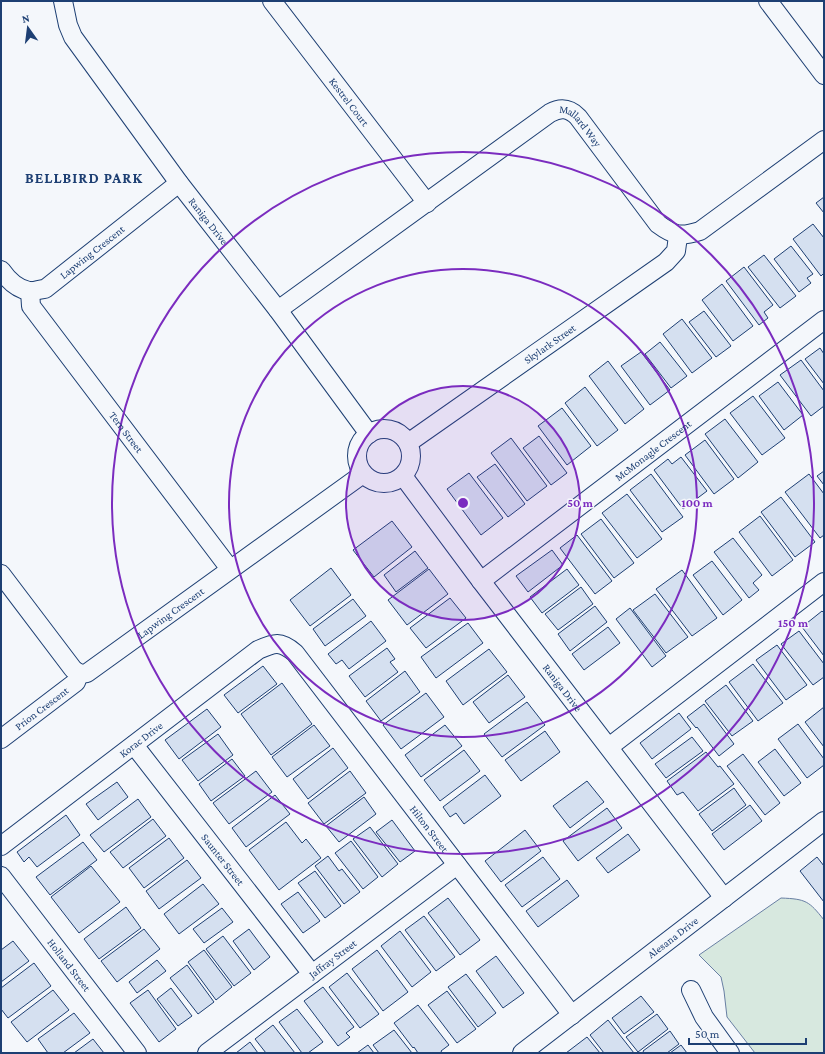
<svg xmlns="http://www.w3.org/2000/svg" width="825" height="1054" viewBox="0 0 825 1054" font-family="'Crimson Pro',serif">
<rect width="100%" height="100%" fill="#f4f7fb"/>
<path fill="#d7e8df" stroke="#687fa3" d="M781,898c25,1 28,3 43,22v133h-69l-28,-36 -3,-26 -3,-14 -22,-22z"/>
<g fill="#d5e0f0" stroke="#1d3f73">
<path d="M824,197v16l-8,-10z"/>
<path d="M813,224l11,14v35l-3,3 -28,-37z"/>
<path d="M791,246l22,28 -6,4 4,5 -12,9 -25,-33z"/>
<path d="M764,255l32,41 -16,12 -32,-41z"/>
<path d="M744,267l29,38 -9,7 4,6 -9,7 -33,-44z"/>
<path d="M722,284l31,42 -20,15 -31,-41z"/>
<path d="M704,311l27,35 -15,11 -27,-35z"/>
<path d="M682,319l30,39 -20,15 -29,-39z"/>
<path d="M660,342l27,34 -16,12 -26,-34z"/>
<path d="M820,348l4,6v30l-19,-25z"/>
<path d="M641,352l29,38 -20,15 -29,-39z"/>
<path d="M801,360l23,31v15l-13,10 -31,-41z"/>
<path d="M608,361l36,48 -19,15 -36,-48z"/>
<path d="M778,382l25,33 -19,15 -25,-34z"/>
<path d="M585,387l33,43 -21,16 -32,-43z"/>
<path d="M753,396l32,42 -23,17 -32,-42z"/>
<path d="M562,408l29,38 -24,19 -29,-39z"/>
<path d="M725,419l33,43 -20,16 -33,-44z"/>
<path d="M539,436l28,37 -16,12 -28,-37z"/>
<path d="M511,438l36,48 -20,15 -36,-48z"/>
<path d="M705,440l29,39 -20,15 -29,-39z"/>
<path d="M681,457l26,34 -24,18 -29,-39 14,-11 4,5z"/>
<path d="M495,464l30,40 -17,13 -31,-40z"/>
<path d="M824,471v14l-7,-9z"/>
<path d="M469,473l34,45 -22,17 -34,-46z"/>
<path d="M651,474l32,43 -21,15 -32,-42z"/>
<path d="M809,474l15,20v41l-4,3 -35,-46z"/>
<path d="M627,494l35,45 -25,19 -35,-45z"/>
<path d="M781,497l34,45 -20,15 -34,-45z"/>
<path d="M760,516l33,44 -21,16 -33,-44z"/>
<path d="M601,519l33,44 -20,15 -33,-44z"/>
<path d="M392,521l20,26 -38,30 -21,-27z"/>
<path d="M577,535l35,46 -17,13 -35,-46z"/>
<path d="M733,538l29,37 -9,8 6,7 -10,8 -35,-46z"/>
<path d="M552,550l11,15 -35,27 -12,-16z"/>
<path d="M415,551l13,17 -32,24 -12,-17z"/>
<path d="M712,561l30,39 -19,15 -30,-40z"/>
<path d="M331,568l20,27 -41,31 -20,-26z"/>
<path d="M429,569l19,25 -41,31 -19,-25z"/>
<path d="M567,569l12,16 -37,28 -12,-16z"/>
<path d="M682,570l35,48 -25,18 -36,-47z"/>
<path d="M581,587l12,17 -35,26 -13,-16z"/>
<path d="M655,594l33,43 -22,16 -33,-43z"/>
<path d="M450,598l16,20 -40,30 -16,-20z"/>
<path d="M353,599l13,17 -41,30 -12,-17z"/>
<path d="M595,606l12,16 -37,29 -12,-17z"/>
<path d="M630,608l36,48 -14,11 -36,-48z"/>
<path d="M822,611l2,2v43l-22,-29z"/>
<path d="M371,621l15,20 -37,28 -7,-9 -6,4 -8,-10z"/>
<path d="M468,623l15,20 -47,35 -15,-21z"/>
<path d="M608,627l12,16 -36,27 -12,-16z"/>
<path d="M799,631l25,33v13l-11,8 -32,-41z"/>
<path d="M777,645l30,40 -21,15 -30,-40z"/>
<path d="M387,648l8,11 -5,3 8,10 -33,25 -16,-21z"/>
<path d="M489,649l18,23 -44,33 -17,-24z"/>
<path d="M753,664l30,39 -25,18 -29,-39z"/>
<path d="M263,666l14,18 -39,29 -14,-18z"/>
<path d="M405,671l15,21 -39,29 -15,-20z"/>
<path d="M508,675l17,22 -36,26 -16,-21z"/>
<path d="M282,683l30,41 -41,31 -30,-41z"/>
<path d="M726,685l27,36 -21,15 -27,-35z"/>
<path d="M426,693l18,24 -43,32 -18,-24z"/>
<path d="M527,702l18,23 -43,32 -18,-23z"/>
<path d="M704,704l30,40 -15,12 -22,-29 -1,1 -9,-11z"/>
<path d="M824,707v40l-19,-25z"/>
<path d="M207,709l14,18 -42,32 -14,-19z"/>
<path d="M679,713l12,16 -39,30 -12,-16z"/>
<path d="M798,724l26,35v6l-17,13 -29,-39z"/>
<path d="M314,725l16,21 -43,31 -15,-20z"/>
<path d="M445,725l17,21 -41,31 -16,-22z"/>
<path d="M545,731l15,21 -39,29 -16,-21z"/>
<path d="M218,734l15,21 -35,26 -16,-21z"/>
<path d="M692,737l11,14 -37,27 -11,-14z"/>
<path d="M333,748l15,20 -40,31 -15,-20z"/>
<path d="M775,749l26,34 -17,13 -26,-34z"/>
<path d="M464,750l16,21 -40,30 -16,-21z"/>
<path d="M706,752l12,15 2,-1 14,18 -36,27 -15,-19 -6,3 -10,-14z"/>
<path d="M743,754l37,49 -15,12 -38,-49z"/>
<path d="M232,759l13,17 -34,25 -12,-17z"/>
<path d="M256,771l16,21 -43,32 -16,-21z"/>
<path d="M350,771l16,22 -42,31 -16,-21z"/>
<path d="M485,775l16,21 -37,28 -8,-11 -6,4 -7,-10z"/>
<path d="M587,781l17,21 -34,26 -17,-22z"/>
<path d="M117,782l11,15 -30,23 -12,-16z"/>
<path d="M734,788l12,17 -34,26 -13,-17z"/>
<path d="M275,795l15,19 -44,33 -14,-19z"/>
<path d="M364,797l12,17 -37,28 -13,-16z"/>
<path d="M138,799l13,18 -47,35 -14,-17z"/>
<path d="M750,805l12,16 -38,29 -12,-16z"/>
<path d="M607,808l15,20 -44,33 -15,-20z"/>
<path d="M66,815l14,20 -43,32 -8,-10 -5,5 -7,-10z"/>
<path d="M153,819l13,17 -43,32 -13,-16z"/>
<path d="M392,820l23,31 -15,11 -24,-30z"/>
<path d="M286,822l16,21 4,-4 15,19 -42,32 -30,-40z"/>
<path d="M370,827l28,37 -16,13 -29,-38z"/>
<path d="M525,830l16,21 -40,31 -16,-21z"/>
<path d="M628,834l12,16 -32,23 -12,-15z"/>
<path d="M169,838l15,20 -40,30 -15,-20z"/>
<path d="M351,841l27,36 -15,12 -28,-36z"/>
<path d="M83,842l14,18 -47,35 -14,-18z"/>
<path d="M328,856l11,15 3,-2 18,23 -16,12 -29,-38z"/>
<path d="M543,857l17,22 -38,28 -17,-22z"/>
<path d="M817,857l7,9v36l-24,-31z"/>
<path d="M187,860l14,18 -42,31 -13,-18z"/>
<path d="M91,866l29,36 -41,31 -28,-36z"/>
<path d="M315,871l26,35 -16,12 -27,-35z"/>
<path d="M567,880l12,16 -41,31 -12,-16z"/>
<path d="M203,884l16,20 -40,30 -15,-20z"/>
<path d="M298,892l22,29 -17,12 -22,-29z"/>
<path d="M448,898l32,42 -20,15 -32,-42z"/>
<path d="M126,907l15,21 -42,31 -15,-20z"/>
<path d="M222,908l11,14 -29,21 -11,-14z"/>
<path d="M424,916l31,41 -19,14 -31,-41z"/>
<path d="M144,929l16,20 -43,33 -16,-21z"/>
<path d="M249,929l21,28 -16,13 -21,-29z"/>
<path d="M400,931l31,41 -19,15 -31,-41z"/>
<path d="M223,936l28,37 -17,13 -28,-37z"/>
<path d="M13,941l16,20 -28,21v-32z"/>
<path d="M204,950l28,37 -16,13 -28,-38z"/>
<path d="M377,950l31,42 -25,19 -31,-42z"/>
<path d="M496,956l28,37 -21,15 -27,-37z"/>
<path d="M157,960l9,11 -29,22 -8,-11z"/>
<path d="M34,963l17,23 -43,32 -7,-9v-21z"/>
<path d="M187,965l27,37 -16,12 -28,-36z"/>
<path d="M347,973l32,41 -19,14 -31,-41z"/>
<path d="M466,974l30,39 -18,14 -30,-40z"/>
<path d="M323,987l31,40 -8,6 4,4 -12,9 -34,-45z"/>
<path d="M171,988l21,28 -14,10 -21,-27z"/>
<path d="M53,990l16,20 -42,32 -16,-20z"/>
<path d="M148,990l28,39 -17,13 -29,-39z"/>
<path d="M447,991l29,38 -19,14 -29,-38z"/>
<path d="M641,996l13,16 -30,22 -12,-16z"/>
<path d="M418,1005l31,40 -8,6 1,2h-24l-4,-6 -1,1 -19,-25z"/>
<path d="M297,1009l26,33 -15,11h-6l-23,-31z"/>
<path d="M74,1013l16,20 -27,20h-15l-10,-14z"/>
<path d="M657,1014l11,15 -30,23 -12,-15z"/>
<path d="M608,1020l26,33h-30l-14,-18z"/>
<path d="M273,1025l22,28h-29l-11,-14z"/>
<path d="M394,1030l18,23h-33l-6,-8z"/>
<path d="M670,1031l9,13 -12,9h-23l-1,-2z"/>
<path d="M587,1037l13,16h-34z"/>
<path d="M93,1039l11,14h-30z"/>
<path d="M250,1042l8,11h-22z"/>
<path d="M368,1045l6,8h-17z"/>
<path d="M681,1045l6,8h-17z"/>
</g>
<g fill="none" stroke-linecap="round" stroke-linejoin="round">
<defs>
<g id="minor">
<path id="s1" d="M63,1l5,24 5,12 106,146 99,127 91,124"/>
<path id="s2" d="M272,1l155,202"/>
<path d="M768,1l56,74"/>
<path id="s3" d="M1,270c7,10 16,19 28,21 5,1 11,-2 16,-2l134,-106"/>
<path id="s4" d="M30,291l1,15 199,263"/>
<path id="s5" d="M278,310l272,-197c11,-6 19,-5 28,4l80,107c16,12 23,13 42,7l124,-91"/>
<circle cx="384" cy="456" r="27"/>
<path id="s6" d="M408,443l258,-181 10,-11 2,-15"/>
<path id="s7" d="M403,476l78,105 243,317"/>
<path id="s8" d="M1,574l72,95 6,5 8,-1 276,-199"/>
<path id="s9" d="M481,581l343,-261"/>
<path id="s10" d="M1,739l75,-57 3,-8"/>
<path id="s11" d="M134,745l178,229"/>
<path d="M609,747l215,-165"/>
<path id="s12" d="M1,846l257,-196c16,-7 22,-10 37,3l277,362"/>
<path id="s13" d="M1,876l136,177"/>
<path d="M691,990l13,27 26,36"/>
<path id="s14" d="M207,1053l250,-188"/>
<path id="s15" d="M522,1053l302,-232"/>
</g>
</defs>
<use href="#minor" stroke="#1d3f73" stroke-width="20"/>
<use href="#minor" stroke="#f4f7fb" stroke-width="18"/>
</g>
<circle cx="463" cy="503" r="117" fill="#7b2cbf" fill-opacity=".12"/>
<g fill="none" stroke="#7b2cbf" stroke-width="2">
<circle cx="463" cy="503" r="117"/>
<circle cx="463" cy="503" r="234"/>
<circle cx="463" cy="503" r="351"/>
</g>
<g text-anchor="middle" stroke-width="3" stroke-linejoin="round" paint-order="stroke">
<g font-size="11" fill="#1d3f73" stroke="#f4f7fb">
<text dy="4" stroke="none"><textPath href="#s2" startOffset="127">Kestrel Court</textPath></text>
<text dy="4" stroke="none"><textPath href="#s5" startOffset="374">Mallard Way</textPath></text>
<text dy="4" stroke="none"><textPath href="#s1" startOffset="266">Raniga Drive</textPath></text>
<text dy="4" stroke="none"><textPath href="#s3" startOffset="112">Lapwing Crescent</textPath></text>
<text dy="4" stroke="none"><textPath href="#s6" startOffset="173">Skylark Street</textPath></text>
<text dy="4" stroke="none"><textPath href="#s4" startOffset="173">Tern Street</textPath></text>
<text dy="4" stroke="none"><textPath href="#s9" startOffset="216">McMonagle Crescent</textPath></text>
<text dy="4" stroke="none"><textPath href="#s8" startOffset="238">Lapwing Crescent</textPath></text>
<text dy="4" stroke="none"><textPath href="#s7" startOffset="265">Raniga Drive</textPath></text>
<text dy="4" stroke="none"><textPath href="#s10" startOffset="51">Prion Crescent</textPath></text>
<text dy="4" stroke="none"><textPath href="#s12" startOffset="176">Korac Drive</textPath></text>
<text dy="4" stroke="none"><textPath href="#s12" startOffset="585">Hilton Street</textPath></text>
<text dy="4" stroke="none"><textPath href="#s11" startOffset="145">Saunter Street</textPath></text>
<text dy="4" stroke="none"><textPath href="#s15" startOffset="190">Alesana Drive</textPath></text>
<text dy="4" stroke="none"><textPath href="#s14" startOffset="157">Jaffray Street</textPath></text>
<text dy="4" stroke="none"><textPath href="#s13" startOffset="112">Holland Street</textPath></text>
</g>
<g font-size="15" font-weight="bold" letter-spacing="1" fill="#1d3f73" stroke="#f4f7fb">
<text x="84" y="183">BELLBIRD PARK</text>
</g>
</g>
<circle cx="463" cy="503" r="6" fill="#7b2cbf" stroke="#f4f7fb" stroke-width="2"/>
<g font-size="12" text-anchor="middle" font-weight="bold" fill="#7b2cbf" stroke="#f4f7fb" stroke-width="3" stroke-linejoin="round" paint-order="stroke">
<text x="580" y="507">50 m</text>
<text x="697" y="507">100 m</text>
<text x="793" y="627">150 m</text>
</g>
<rect width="825" height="1054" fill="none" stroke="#1d3f73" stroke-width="4"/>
<g transform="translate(28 28) rotate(346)" stroke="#f4f7fb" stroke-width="3" paint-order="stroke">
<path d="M0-3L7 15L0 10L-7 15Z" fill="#1d3f73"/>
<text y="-6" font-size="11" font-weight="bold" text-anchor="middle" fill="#1d3f73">N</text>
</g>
<path d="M689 1038v6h117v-6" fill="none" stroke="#1d3f73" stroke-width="2"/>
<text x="695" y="1038" font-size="12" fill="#1d3f73" stroke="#f4f7fb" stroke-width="3" paint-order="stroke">50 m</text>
</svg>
